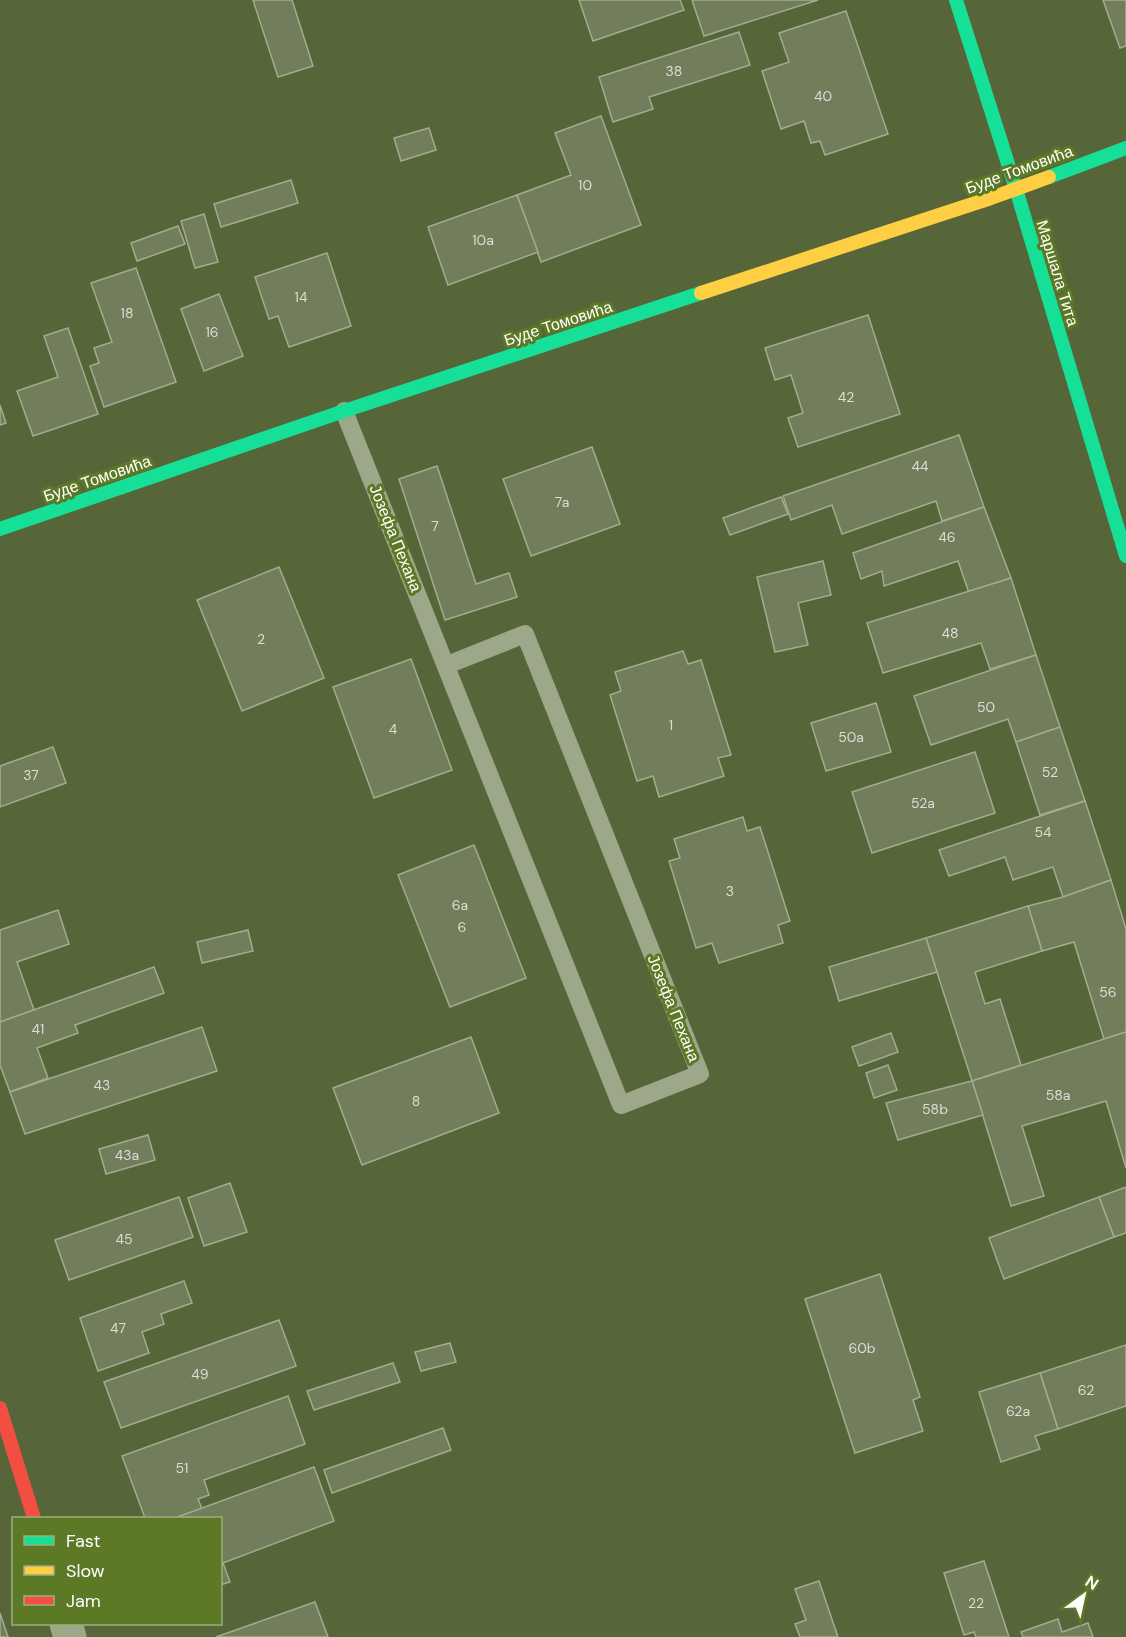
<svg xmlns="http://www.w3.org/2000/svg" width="1126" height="1637" viewBox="0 0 1126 1637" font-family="'DM Sans',sans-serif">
<rect width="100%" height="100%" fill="#566639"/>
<g fill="#717d5b" stroke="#a2ac90" stroke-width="1.5">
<path d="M253,0h39l21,66 -35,11z"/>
<path d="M579,0h101l4,10 -91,31z"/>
<path d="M692,0h126l-114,36z"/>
<path d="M1103,0h23v46l-6,2z"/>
<path d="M846,11l42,123 -63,21 -5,-14 -9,2 -7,-22 -23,8 -19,-58 27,-9 -10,-29z"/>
<path d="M739,32l11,33 -101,32 4,12 -40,13 -14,-45z"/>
<path d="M601,116l40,109 -100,37 -24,-67 54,-20 -16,-42z"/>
<path d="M429,128l7,22 -35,11 -7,-23z"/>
<path d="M291,180l7,23 -77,24 -7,-23z"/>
<path d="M517,195l21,57 -90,33 -20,-58z"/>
<path d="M204,214l14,48 -23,6 -14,-47z"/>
<path d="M178,226l7,18 -48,17 -6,-18z"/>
<path d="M327,253l24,73 -62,21 -11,-31 -9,3 -14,-42z"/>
<path d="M136,268l40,114 -72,25 -14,-41 9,-3 -5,-15 18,-6 -21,-59z"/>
<path d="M219,294l24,62 -39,15 -23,-62z"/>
<path d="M868,315l32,99 -102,33 -10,-29 15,-5 -12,-38 -16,5 -10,-32z"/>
<path d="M68,328l30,86 -65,22 -16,-45 41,-14 -14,-41z"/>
<path d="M0,405l6,18 -6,2z"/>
<path d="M959,435l25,72 -42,14 -6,-20 -94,33 -10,-29 -41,15 -8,-24z"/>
<path d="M592,447l28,77 -89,32 -28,-77z"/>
<path d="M437,466l39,118 33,-11 8,24 -72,23 -46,-141z"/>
<path d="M781,497l7,17 -58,21 -7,-17z"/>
<path d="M984,507l27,71 -42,15 -11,-32 -74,25 -2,-15 -21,8 -8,-26z"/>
<path d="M823,561l8,34 -33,8 10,42 -33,7 -18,-75z"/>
<path d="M279,567l45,111 -82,33 -45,-111z"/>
<path d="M1011,578l25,77 -46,14 -9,-26 -98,30 -16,-50z"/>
<path d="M683,651l5,13 13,-4 30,95 -13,3 6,18 -65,21 -6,-21 -16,5 -27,-86 11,-4 -6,-19z"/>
<path d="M1036,655l24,72 -44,15 -8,-23 -77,26 -17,-49z"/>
<path d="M411,659l41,111 -78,28 -41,-111z"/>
<path d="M876,703l15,49 -65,19 -15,-48z"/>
<path d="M1060,727l25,74 -45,14 -24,-73z"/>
<path d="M53,747l13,36 -66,24v-41z"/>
<path d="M975,752l20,61 -123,40 -20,-61z"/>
<path d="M1085,801l26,79 -48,17 -10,-30 -40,13 -8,-23 -56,19 -10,-26z"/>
<path d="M743,817l4,14 13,-4 30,94 -12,4 5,18 -64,20 -7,-20 -16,5 -27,-87 11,-3 -6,-19z"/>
<path d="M474,845l52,133 -76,29 -52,-132z"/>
<path d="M1111,880l15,49v103l-22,7 -30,-97 -32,9 -14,-45 35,-9z"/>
<path d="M1028,906l14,45 -67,21 10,32 15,-5 21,66 -49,16 -46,-143z"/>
<path d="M58,910l11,34 -52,18 17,48 -34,12v-92z"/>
<path d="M248,930l5,21 -51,12 -5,-21z"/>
<path d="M926,938l11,34 -98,29 -10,-34z"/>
<path d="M154,967l10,26 -89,32 3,8 -41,15 11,30 -38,14 -10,-27v-43z"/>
<path d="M202,1027l15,44 -192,63 -15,-42z"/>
<path d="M1126,1032v136l-20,-67 -84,25 22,70 -33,10 -39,-125z"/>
<path d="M891,1033l7,19 -39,14 -7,-19z"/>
<path d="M471,1037l28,76 -137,52 -29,-77z"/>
<path d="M888,1065l9,25 -23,8 -8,-25z"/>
<path d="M972,1081l11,34 -85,25 -12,-37z"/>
<path d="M148,1135l7,25 -49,14 -7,-25z"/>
<path d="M230,1183l17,49 -43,14 -16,-48z"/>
<path d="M1126,1187v46l-12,4 -15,-40z"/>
<path d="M179,1197l14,40 -124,43 -14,-40z"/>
<path d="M1099,1197l15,40 -110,42 -15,-41z"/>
<path d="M880,1274l40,123 -7,3 10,31 -68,22 -50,-154z"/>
<path d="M184,1281l8,22 -31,11 3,10 -22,8 7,21 -51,18 -18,-53z"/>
<path d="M279,1320l17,46 -175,62 -17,-46z"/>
<path d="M450,1343l6,19 -35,9 -6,-19z"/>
<path d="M1126,1345v61l-68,23 -18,-56z"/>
<path d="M393,1363l7,19 -86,28 -7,-19z"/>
<path d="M1040,1373l18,56 -23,7 5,13 -39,13 -22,-70z"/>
<path d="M288,1396l17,48 -101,36 5,15 -11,4 4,10 -27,9h-30l-23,-62z"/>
<path d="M443,1428l8,22 -119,43 -8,-23z"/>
<path d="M314,1467l20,54 -111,42 7,19 -10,3v-67h-45z"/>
<path d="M984,1561l25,76h-33l-2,-5 -10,3 -20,-62z"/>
<path d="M819,1581l19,56h-38l-5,-13 11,-4 -11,-31z"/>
<path d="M315,1602l13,35h-112z"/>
<path d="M0,1613l8,24h-8z"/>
<path d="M1058,1619l4,13 26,-9 5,14h-70l-2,-5z"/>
</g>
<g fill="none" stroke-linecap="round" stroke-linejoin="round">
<path stroke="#9da789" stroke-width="18" d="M344,411l277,694 79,-31 -175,-440 -78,31"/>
<path stroke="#9da789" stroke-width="33" d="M66,1624l4,13"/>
<g stroke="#16e098" stroke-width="14">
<path d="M956,0l60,189 110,367"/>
<path d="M1049,177l77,-29"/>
<path d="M0,529l344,-118 357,-118"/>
</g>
<path stroke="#ffcf43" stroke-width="14" d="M701,293l290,-95 58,-21"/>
<path stroke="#f24e42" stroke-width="14" d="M0,1408l34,110"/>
</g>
<g text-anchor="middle" stroke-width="6" stroke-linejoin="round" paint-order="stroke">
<g font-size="14" fill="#dcded6">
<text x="674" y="76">38</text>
<text x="823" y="101">40</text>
<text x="585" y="190">10</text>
<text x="483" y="245">10a</text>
<text x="301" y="302">14</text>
<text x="127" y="318">18</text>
<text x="212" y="337">16</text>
<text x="846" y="402">42</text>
<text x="920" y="471">44</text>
<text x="562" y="507">7a</text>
<text x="435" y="531">7</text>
<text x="947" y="542">46</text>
<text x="950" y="638">48</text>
<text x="261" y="644">2</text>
<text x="986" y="712">50</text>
<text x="671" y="730">1</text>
<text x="393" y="734">4</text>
<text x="851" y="742">50a</text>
<text x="1050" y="777">52</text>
<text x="31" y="780">37</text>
<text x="923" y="808">52a</text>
<text x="1043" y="837">54</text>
<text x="730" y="896">3</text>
<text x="460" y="910">6a</text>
<text x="462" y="932">6</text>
<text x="1108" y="997">56</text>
<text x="38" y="1034">41</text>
<text x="102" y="1090">43</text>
<text x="1058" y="1100">58a</text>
<text x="416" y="1106">8</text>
<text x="935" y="1114">58b</text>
<text x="127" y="1160">43a</text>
<text x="124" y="1244">45</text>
<text x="118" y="1333">47</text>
<text x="862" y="1353">60b</text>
<text x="200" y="1379">49</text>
<text x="1086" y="1395">62</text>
<text x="1018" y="1416">62a</text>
<text x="182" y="1473">51</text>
<text x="976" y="1608">22</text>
</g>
<g font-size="16" fill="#fff" stroke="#5c7926">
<text transform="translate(1019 169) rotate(-20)" y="6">Буде Томовића</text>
<text transform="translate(1058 273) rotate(73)" y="6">Маршала Тита</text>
<text transform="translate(558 323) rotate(-18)" y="6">Буде Томовића</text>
<text transform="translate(97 478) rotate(-19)" y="6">Буде Томовића</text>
<text transform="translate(396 538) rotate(68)" y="6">Јозефа Пехана</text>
<text transform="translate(674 1008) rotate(68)" y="6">Јозефа Пехана</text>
</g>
</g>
<rect x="12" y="1517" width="210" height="108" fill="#5c7926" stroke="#9daf7d" stroke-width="1.5"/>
<rect x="24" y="1536" width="30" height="9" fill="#16e098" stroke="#9daf7d" stroke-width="1.5"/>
<text x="66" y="1547" font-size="18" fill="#ffffff">Fast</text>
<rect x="24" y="1566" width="30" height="9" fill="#ffcf43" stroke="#9daf7d" stroke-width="1.5"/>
<text x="66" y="1577" font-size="18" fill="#ffffff">Slow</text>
<rect x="24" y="1596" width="30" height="9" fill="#f24e42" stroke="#9daf7d" stroke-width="1.5"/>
<text x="66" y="1607" font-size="18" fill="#ffffff">Jam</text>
<g transform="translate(1084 1595) rotate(33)" stroke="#5c7926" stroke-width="4.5" paint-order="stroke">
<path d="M0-4.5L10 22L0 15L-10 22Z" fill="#ffffff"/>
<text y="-9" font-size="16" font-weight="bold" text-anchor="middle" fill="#ffffff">N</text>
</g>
</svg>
